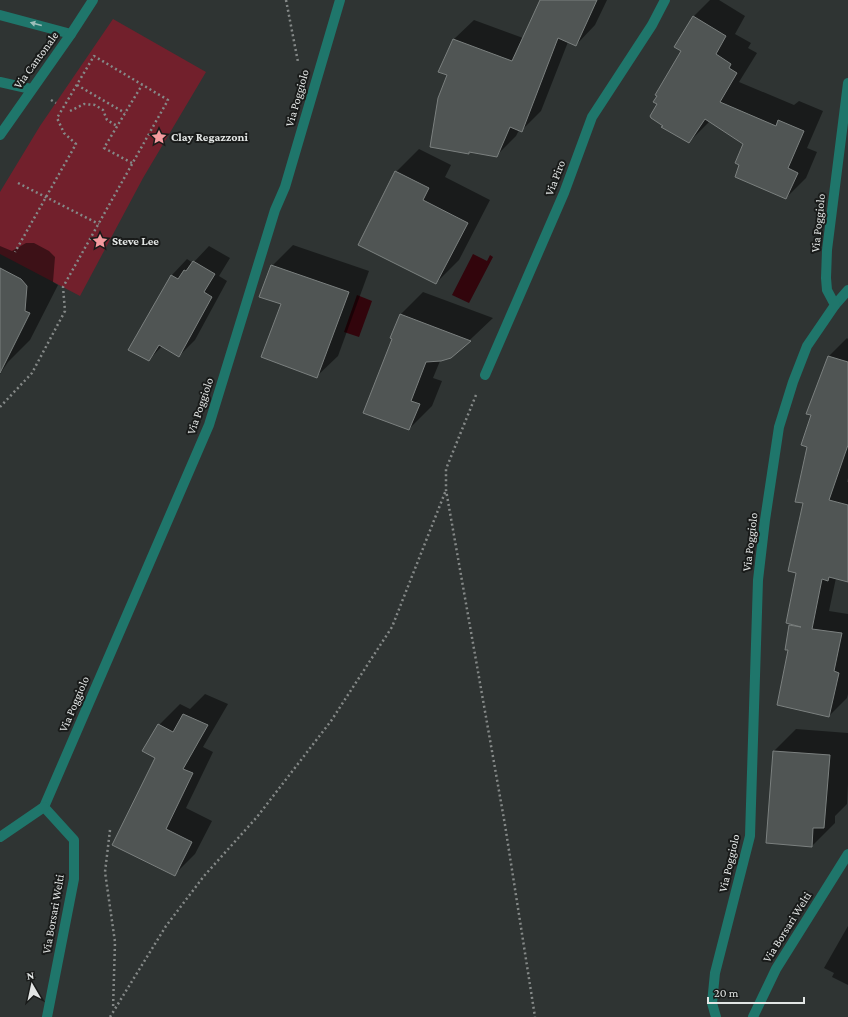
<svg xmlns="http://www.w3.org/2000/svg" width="848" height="1017" viewBox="0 0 848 1017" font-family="'Crimson Pro',serif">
<rect width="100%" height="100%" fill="#2f3433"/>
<path fill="#72202c" d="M113,19l93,53 -63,106 -63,118 -80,-42v-62l40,-66z"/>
<g fill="#32050c">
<path d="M473,254l14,7 3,-6 3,2 -24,46 -17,-8z"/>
<path d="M357,295l15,6 -13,36 -15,-5z"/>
</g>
<g fill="#0007">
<path d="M541,0h66l-12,25 -19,20 -8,-3 -27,69 -20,20 -2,-1 -3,6 -20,20 -25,-5 -2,2 -21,-79 -8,-3 14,-32 20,-19 49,18z"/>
<path d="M710,0h9l26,16 -10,18 16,9 -3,5 9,5 -18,29 55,23 5,-4 24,10 -16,37 10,4 -11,26 -20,20 -45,-33 3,-21 -34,-23 -21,21 -25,-17 -6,-21 24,-53 11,-34z"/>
<path d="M419,149l32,16 -6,12 45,23 -31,60 -23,23 -40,-111z"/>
<path d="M26,243h8l15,8 6,6 -2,25 5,3 -28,55 -22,22 -8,12v-128l12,5z"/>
<path d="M293,245l76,26 -31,85 -22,21 -34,-74 -10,-37z"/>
<path d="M209,246l21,12 -11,18 8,5 -32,59 -16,16 -17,-10 -13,14 -20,-10 43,-75 15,-16 6,4z"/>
<path d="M423,292l70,26 -38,36 -15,7 -7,17 9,3 -10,25 -23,23 -16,-91 8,-24z"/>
<path d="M847,338l1,1v139l-1,4h1v99l-12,-3 -7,33 19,3v80l-1,4 -18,18 -40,-67 1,-24 2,-1 12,-122 25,-146z"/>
<path d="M205,694l23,10 -25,43 10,5 -27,56 26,13 -17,33 -21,21 -61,-30 43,-87 -12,-7 15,-26 21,-21 10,5z"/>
<path d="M796,729l52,4v51l-1,20 -12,12v7l-23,23 -38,-95z"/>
<path d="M848,926v59l-16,-8 2,-4 -10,-5z"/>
</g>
<g fill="#505554" stroke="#7b807f">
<path d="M540,0h57l-21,46 -18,-8 -36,94 -12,-5 -13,30 -28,-5v2l-39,-7 8,-49 9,-23 -9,-3 15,-33 59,22z"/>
<path d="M693,16l33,20 -10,18 15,10 -2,4 8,5 -17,29 56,24 2,-6 26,11 -16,37 10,5 -12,26 -51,-22 4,-12 -4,-2 8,-19 -38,-25 -16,24 -28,-16 2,-1 -12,-8 -1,-2 7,-12 -4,-2 4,-6 -2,-1 26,-44 -7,-4z"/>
<path d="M395,171l34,17 -6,12 45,23 -32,61 -78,-39z"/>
<path d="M193,261l22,13 -11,18 8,5 -33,60 -20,-12 -10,16 -21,-11 43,-75 7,4 6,-9 2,1z"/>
<path d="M271,265l78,27 -32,86 -56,-21 20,-53 -22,-7z"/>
<path d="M0,268l21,11 6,7 -2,25 5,2 -30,60z"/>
<path d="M400,314l71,27 -20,17 -10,3 -15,1 -15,39 9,3 -11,26 -46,-17 29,-74 -2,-1z"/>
<path d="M828,356l20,6v83l-19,55 19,5v77l-19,-5 -1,4 -6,-2 -10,50 30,4 -8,38 5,2 -10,44 -52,-12 11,-55h-3l4,-25 12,2 -15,-4 10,-50 -8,-2 15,-68 -8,-1 12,-55 -6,-2 10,-30 -5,-1z"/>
<path d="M183,714l25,11 -25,44 10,4 -27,56 26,13 -17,34 -63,-31 43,-87 -13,-7 16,-27 15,8z"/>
<path d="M773,751l57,4 -6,73h-11l-1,19 -46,-4z"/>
</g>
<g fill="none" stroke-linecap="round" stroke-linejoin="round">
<g stroke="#858988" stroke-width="2.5" stroke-dasharray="2 3" stroke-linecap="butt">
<path d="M286,0l12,62"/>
<path d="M77,85l48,28"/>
<path d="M51,100l5,3"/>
<path d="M70,111l14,-7 11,1 8,5 4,10 10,6"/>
<path d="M132,163l-28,-15 38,-63"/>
<path d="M18,183l81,41"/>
<path d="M476,395l-30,74v21l59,335 30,192"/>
<path d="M0,407l32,-34 33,-62 -2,-24 105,-187 -74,-44 -37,62 7,15 12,11 -61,108"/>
<path d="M110,830l-5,42 10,70 -2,67"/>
<path d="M110,1017l56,-91 38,-50 53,-59 74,-96 61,-94 54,-137"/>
</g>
<g stroke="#1f766b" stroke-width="10">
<path d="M0,15l71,19"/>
<path d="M0,82l31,7"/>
</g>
<g stroke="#1f766b" stroke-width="10">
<path d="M0,135l71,-101 22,-34"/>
<path d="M835,305l13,-15"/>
<path d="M485,375l79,-182 28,-76 60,-92 13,-25"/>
<path d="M44,807l165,-382 66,-215 10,-23 55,-187"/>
<path d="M44,807l30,33v39l-27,138"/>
<path d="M0,837l44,-30"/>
<path d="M716,1017l-4,-14 3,-30 35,-137 8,-256 7,-60 14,-93 14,-45 14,-36 28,-41 -8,-15 -1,-12 1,-28 21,-167"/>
<path d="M753,1017l23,-48 72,-115"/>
</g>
</g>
<defs><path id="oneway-solid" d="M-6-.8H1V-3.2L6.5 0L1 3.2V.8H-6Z"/></defs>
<use fill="#9ebfba" href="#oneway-solid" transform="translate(36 24) rotate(-165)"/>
<defs>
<symbol id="sight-bare" viewBox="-9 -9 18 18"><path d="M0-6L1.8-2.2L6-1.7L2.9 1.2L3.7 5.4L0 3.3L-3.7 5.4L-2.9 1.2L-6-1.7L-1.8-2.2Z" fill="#f49b9f" stroke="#191b1a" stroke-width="2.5" paint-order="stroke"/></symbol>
</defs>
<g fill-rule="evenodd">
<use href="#sight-bare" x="148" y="126" width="22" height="22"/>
<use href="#sight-bare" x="89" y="230" width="22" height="22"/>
</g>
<g text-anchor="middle" stroke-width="4" stroke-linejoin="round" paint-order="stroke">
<g font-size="12" fill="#e3e6e5" stroke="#191b1a">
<text transform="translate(36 60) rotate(-54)" y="4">Via Cantonale</text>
<text transform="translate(297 98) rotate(-74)" y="4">Via Poggiolo</text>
<text transform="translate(555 178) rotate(-69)" y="4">Via Piro</text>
<text transform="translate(818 223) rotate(-84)" y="4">Via Poggiolo</text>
<text transform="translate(200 406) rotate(-71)" y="4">Via Poggiolo</text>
<text transform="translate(750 542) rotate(-83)" y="4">Via Poggiolo</text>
<text transform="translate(74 704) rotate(-67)" y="4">Via Poggiolo</text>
<text transform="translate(729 863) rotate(-77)" y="4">Via Poggiolo</text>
<text transform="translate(53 914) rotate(-80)" y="4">Via Borsari Welti</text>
<text transform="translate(787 927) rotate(-58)" y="4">Via Borsari Welti</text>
</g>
<g font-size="12" font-weight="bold" fill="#e3e6e5" stroke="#191b1a" text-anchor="start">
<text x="171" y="141">Clay Regazzoni</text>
<text x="112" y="245">Steve Lee</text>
</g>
</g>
<g transform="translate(32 985) rotate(351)" stroke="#191b1a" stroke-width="3" paint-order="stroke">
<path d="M0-3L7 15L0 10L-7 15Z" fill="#e3e6e5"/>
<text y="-6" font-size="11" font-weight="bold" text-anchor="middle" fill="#e3e6e5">N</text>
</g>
<path d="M708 997v6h96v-6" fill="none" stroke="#e3e6e5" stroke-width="2"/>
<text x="714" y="997" font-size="12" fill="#e3e6e5" stroke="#191b1a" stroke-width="3" paint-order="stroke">20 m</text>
</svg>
